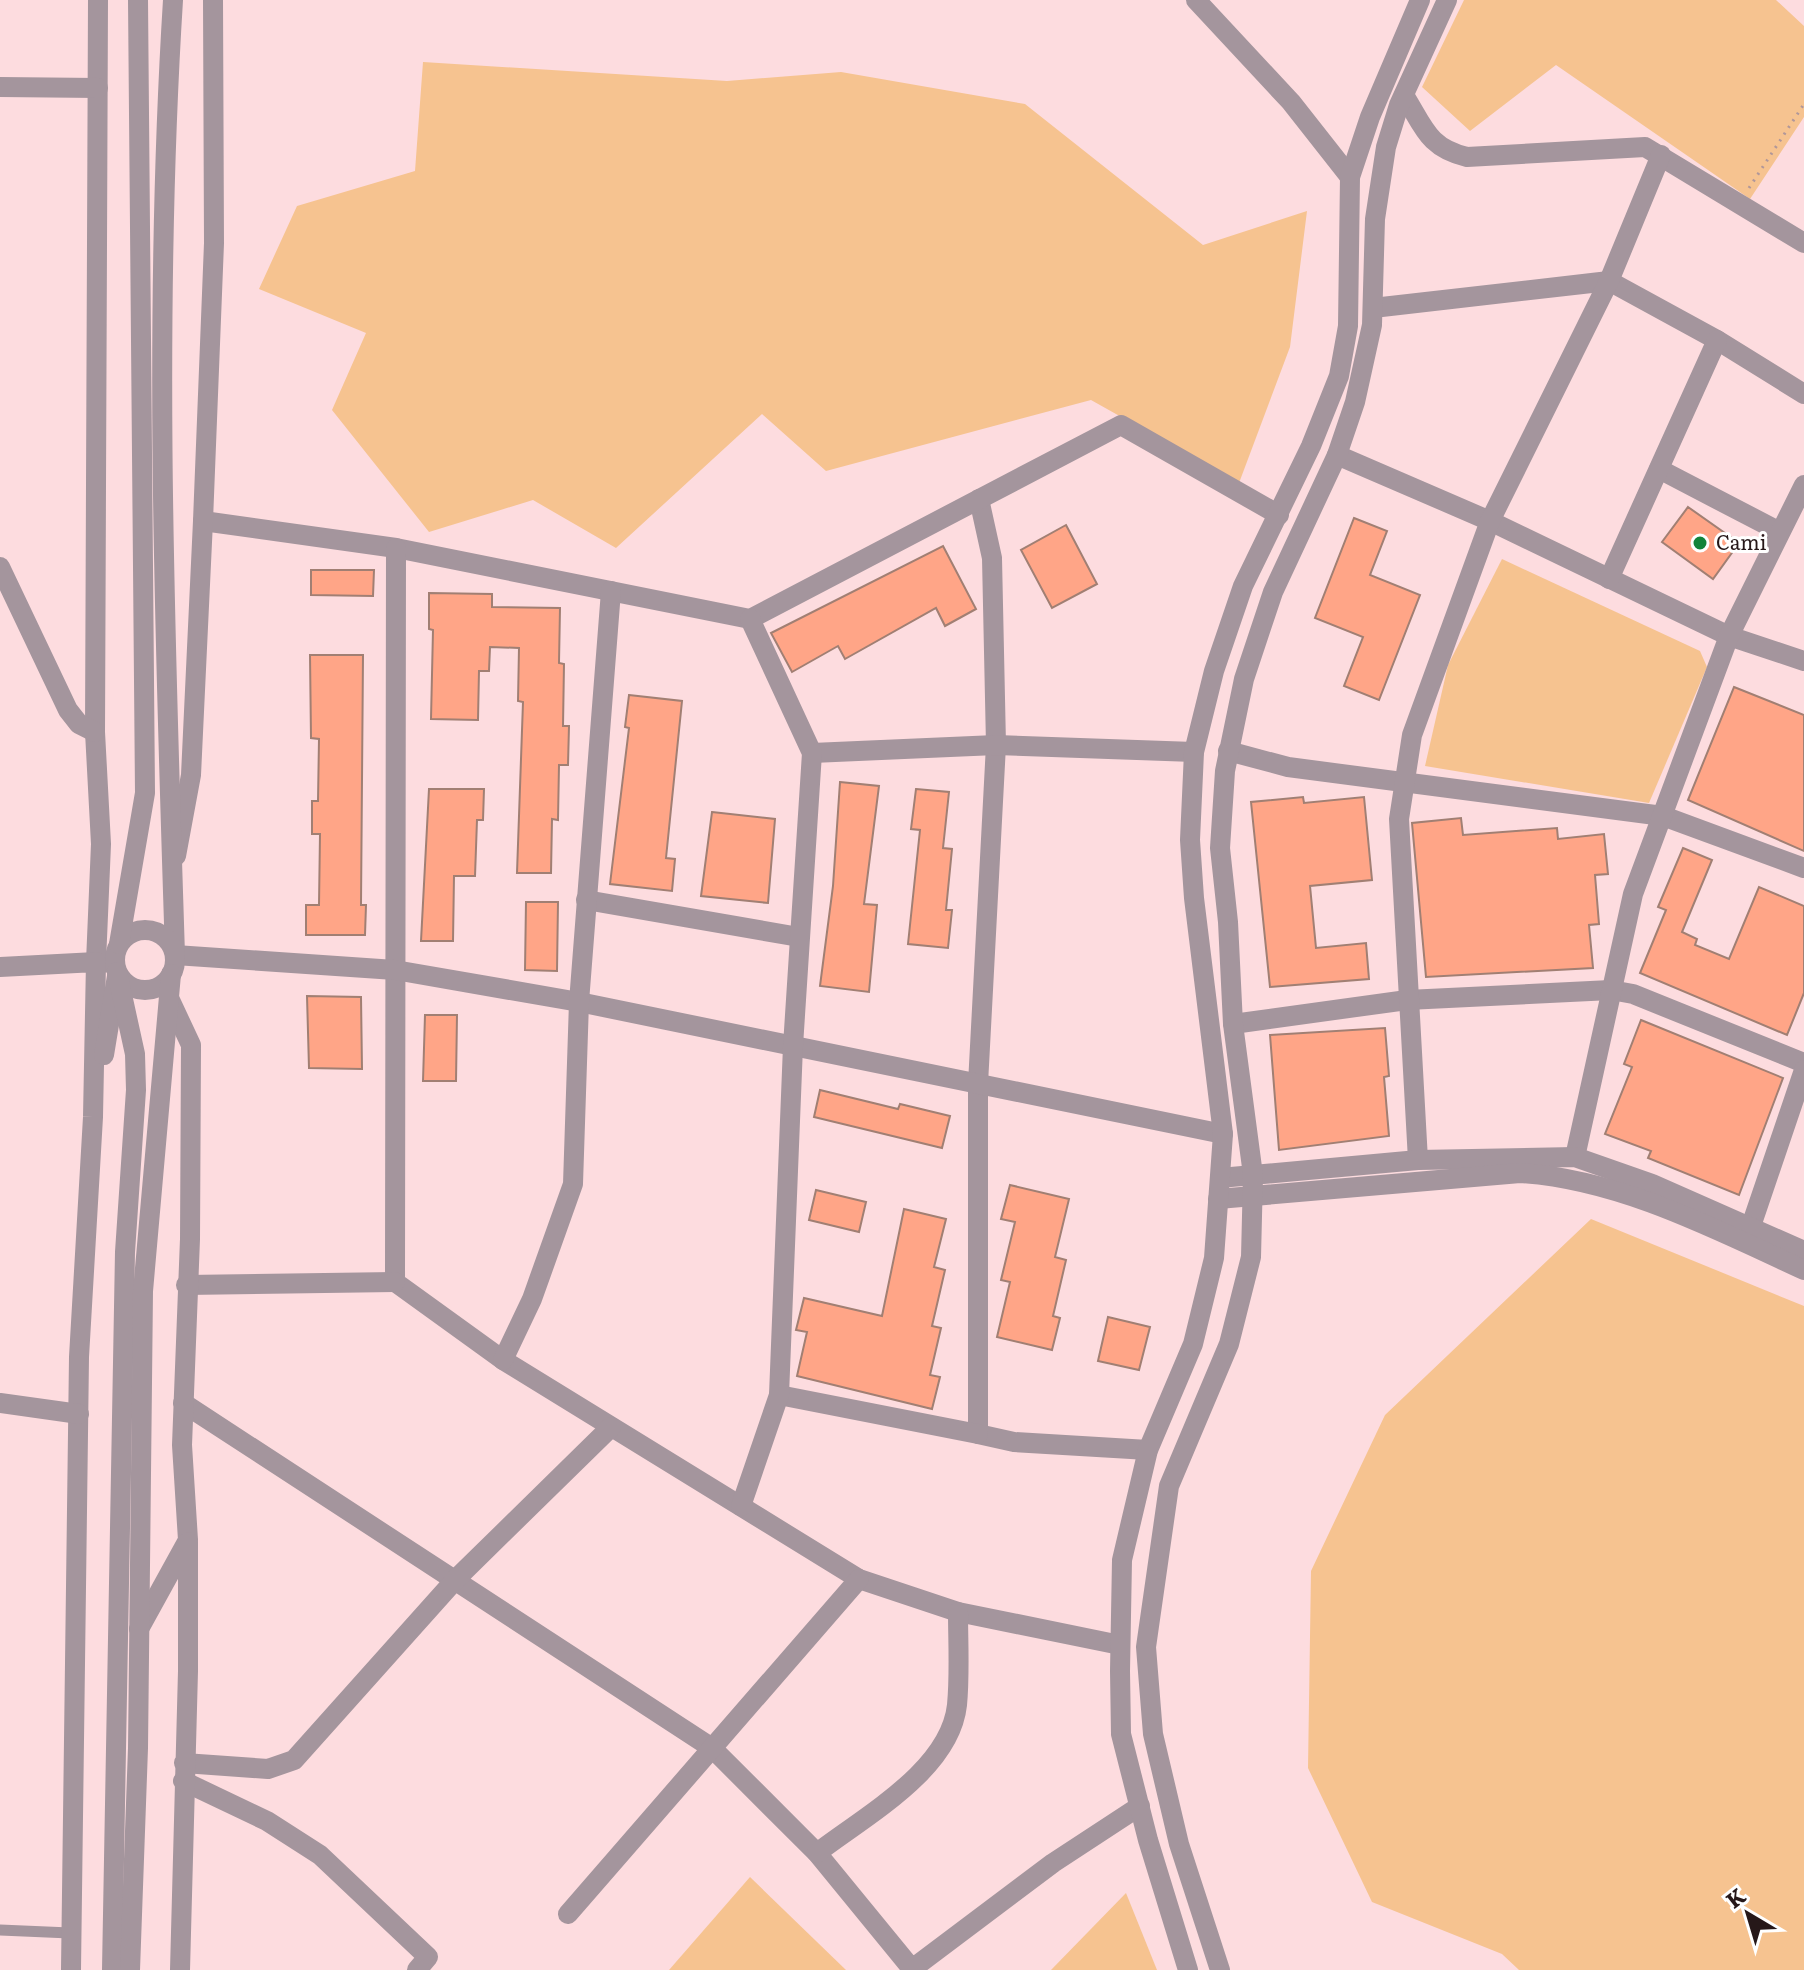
<svg xmlns="http://www.w3.org/2000/svg" width="1804" height="1970" viewBox="0 0 1804 1970" font-family="Literata,serif">
<rect width="100%" height="100%" fill="#fddcdf"/>
<g fill="#f6c390">
<path d="M1464,0h312l28,26v91l-54,82 -194,-134 -86,66 -48,-44z"/>
<path d="M423,62l304,19 114,-9 184,32 178,141 104,-34 -17,136 -51,136 -148,-83 -265,71 -64,-57 -146,134 -83,-48 -104,32 -97,-122 34,-77 -107,-44 38,-83 118,-35z"/>
<path d="M1502,559l198,92 7,16 -58,136 -224,-37 23,-101z"/>
<path d="M1591,1219l213,87v664h-285l-17,-16 -130,-52 -64,-134 3,-197 74,-156z"/>
<path d="M750,1877l96,93h-177z"/>
<path d="M1126,1893l31,77h-106z"/>
</g>
<g fill="#ffa587" stroke="#a17f73" stroke-width="2">
<path d="M1688,507l51,36 -26,36 -51,-37z"/>
<path d="M1354,518l33,13 -17,44 50,20 -41,105 -35,-14 19,-49 -48,-19z"/>
<path d="M1066,525l31,59 -45,24 -31,-58z"/>
<path d="M943,546l33,63 -31,17 -9,-18 -91,51 -7,-13 -46,26 -21,-39z"/>
<path d="M311,570h63l-1,26 -62,-1z"/>
<path d="M429,593l63,1v13l68,1 -1,55 5,1 -1,62h6l-1,39h-9l-1,55 -6,-1 -1,54h-34l6,-171 -5,-1 1,-53 -29,-1 -1,24h-10l-1,49 -47,-1 2,-89 -4,-1z"/>
<path d="M310,655h53l-2,250h5l-1,30h-59v-30h13l1,-71h-8v-33h6l1,-62 -8,-1z"/>
<path d="M1734,687l70,28v136l-116,-51z"/>
<path d="M629,695l53,6 -16,157 9,1 -3,32 -62,-7 19,-156 -4,-1z"/>
<path d="M840,782l39,4 -15,118 13,1 -8,87 -49,-6 13,-100z"/>
<path d="M429,789h55l-1,31h-6l-2,56h-21l-1,65h-32z"/>
<path d="M916,789l33,3 -6,56 9,1 -6,61h6l-4,38 -40,-4 12,-114 -9,-1z"/>
<path d="M1303,797l1,6 60,-6 8,83 -62,6 6,62 50,-5 3,36 -99,8 -19,-185z"/>
<path d="M712,812l63,7 -7,84 -67,-7z"/>
<path d="M1461,818l2,17 94,-7 1,11 46,-5 4,40 -13,1 4,49 -10,1 4,43 -167,9 -14,-154z"/>
<path d="M1683,848l29,12 -30,72 15,7 -2,6 34,14 30,-72 45,19v87l-17,42 -147,-62 26,-63 -8,-3z"/>
<path d="M526,902h32l-1,69 -32,-1z"/>
<path d="M307,996l54,1 1,72 -53,-1z"/>
<path d="M425,1015h32l-1,66h-33z"/>
<path d="M1641,1020l142,58 -44,117 -91,-37 3,-7 -46,-17 27,-67 -8,-3z"/>
<path d="M1385,1028l4,48 -5,1 5,59 -110,14 -9,-115z"/>
<path d="M820,1090l78,19 2,-5 50,12 -8,32 -128,-31z"/>
<path d="M1010,1185l59,14 -14,58 11,3 -13,56 7,2 -8,32 -55,-13 13,-55 -9,-2 14,-58 -14,-3z"/>
<path d="M816,1190l50,12 -7,30 -50,-12z"/>
<path d="M904,1209l42,10 -12,48 11,3 -13,56 9,2 -11,47 10,2 -8,32 -135,-33 10,-44 -11,-2 8,-32 78,18z"/>
<path d="M1108,1317l42,10 -11,43 -41,-9z"/>
</g>
<g fill="none" stroke-linecap="round" stroke-linejoin="round">
<path stroke="#b19799" stroke-width="3" stroke-dasharray="2 6" stroke-linecap="butt" d="M1749,188l55,-84"/>
<path stroke="#a4959d" stroke-width="11" d="M0,1930l70,3"/>
<g stroke="#a4959d" stroke-width="20">
<path d="M98,0l-3,732 6,112 -5,118 19,1"/>
<path d="M1196,0l95,102 59,75"/>
<path d="M0,87l98,1"/>
<path d="M1404,95c20,32 24,53 63,62l178,-10 159,96"/>
<path d="M1373,308l236,-27 108,59 87,54"/>
<path d="M1337,455l153,66 239,115 75,25"/>
<path d="M1659,469l121,63"/>
<path d="M979,499l13,59 4,187 -18,339v350l36,8 134,8"/>
<path d="M203,521l193,27 354,71 371,-194 158,90"/>
<path d="M396,548l-1,734 108,78 356,219 99,33 162,33"/>
<path d="M0,567l68,143 11,14 16,8"/>
<path d="M1609,579l108,-239"/>
<path d="M1228,751l60,16 375,49 141,52"/>
<path d="M812,753l184,-8 198,7"/>
<path d="M176,856l15,-81 12,-254 11,-278 -1,-243"/>
<path d="M586,900l213,37"/>
<path d="M175,955l220,15 184,32 644,132"/>
<path d="M0,967l96,-5 -3,155 -14,240 -8,613"/>
<path d="M1233,1024l174,-24 204,-10 22,4 171,69"/>
<path d="M104,1055l13,-79"/>
<path d="M1575,1157l58,-263 96,-258 75,-151"/>
<path d="M1418,1160l-19,-341 13,-84 78,-214 119,-240 52,-126"/>
<path d="M1750,1229l54,-159"/>
<path d="M186,1285l209,-3"/>
<path d="M503,1360l29,-61 41,-115 6,-182 32,-411"/>
<path d="M779,1395l199,39"/>
<path d="M0,1403l79,11"/>
<path d="M183,1403l529,345 105,105 95,116 141,-106 87,-57"/>
<path d="M741,1506l38,-111 14,-349 19,-293 -62,-134"/>
<path d="M139,1629l49,-89 -6,-95 8,-206 1,-194 -22,-47"/>
<path d="M184,1763l84,6 26,-9 161,-180 156,-153"/>
<path d="M183,1781l84,40 53,34 108,102 -11,13"/>
<path d="M817,1853c48,-37 133,-83 140,-148 3,-31 1,-63 1,-93"/>
<path d="M568,1914l291,-335"/>
<path d="M180,1970l8,-299v-129"/>
</g>
<g stroke="#a4959d" stroke-width="20">
<path d="M173,0c-20,318 -8,637 2,955"/>
<circle cx="145" cy="960" r="30"/>
<path d="M119,944l26,-151 -7,-793"/>
<path d="M1220,1178l198,-18 157,-3 77,27 152,67"/>
<path d="M1218,1199l302,-26c99,6 195,56 284,97"/>
<path d="M112,1970l13,-718 11,-162 -1,-36 -18,-82"/>
<path d="M130,1970l8,-222 5,-457 28,-317"/>
<path d="M1188,1970l-40,-130 -27,-106 -1,-63 2,-111 26,-110 45,-106 21,-86 9,-124 -29,-236 -4,-58 4,-88 20,-81 29,-85 68,-140 28,-70 9,-50 2,-149 20,-60 50,-117"/>
<path d="M1220,1970l-41,-126 -26,-110 -7,-87 23,-161 60,-142 22,-87 2,-82 -20,-151 -5,-102 -8,-74 5,-77 19,-92 29,-87 64,-137 18,-53 17,-77 3,-106 11,-72 13,-42 48,-105"/>
</g>
</g>
<circle fill="#12833a" stroke="#fff" stroke-width="3" cx="1700" cy="543" r="8"/>
<g text-anchor="middle" stroke-width="6" stroke-linejoin="round" paint-order="stroke">
<g font-size="20" fill="#261819" stroke="#fff" text-anchor="start">
<text x="1716" y="550">Cami</text>
</g>
</g>
<g transform="translate(1748 1914) rotate(322)" stroke="#ffffff" stroke-width="6" paint-order="stroke">
<path d="M0-6L14 30L0 20L-14 30Z" fill="#261819"/>
<text y="-12" font-size="22" font-weight="bold" text-anchor="middle" fill="#261819">K</text>
</g>
</svg>
